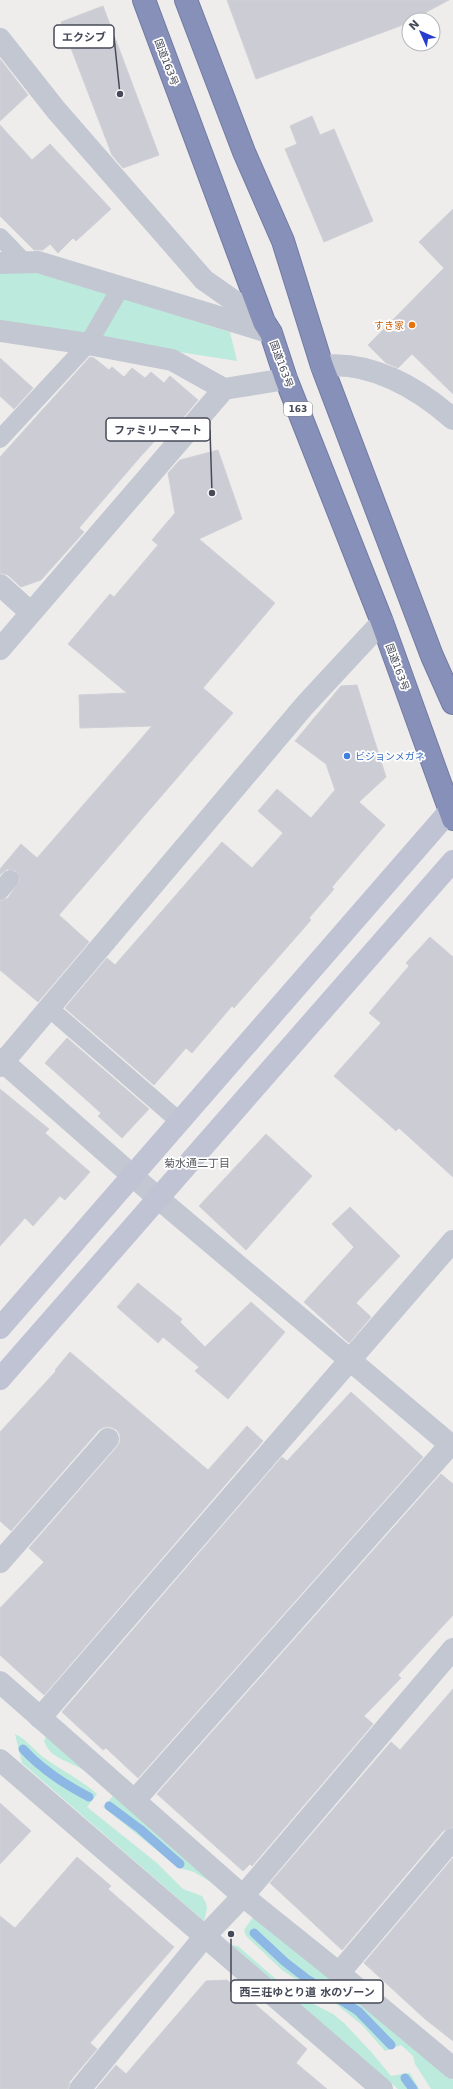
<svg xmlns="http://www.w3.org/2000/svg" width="453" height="2089" viewBox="0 0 453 2089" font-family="'DejaVu Sans','Noto Sans JP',sans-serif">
<rect width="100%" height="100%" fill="#efedec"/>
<g fill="#bceadc">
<path d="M0,271l37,1 193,60 7,29 -237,-37z"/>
<path d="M15,1734c13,6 19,17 31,25 17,12 35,21 51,35l-10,13 70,56 26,26 19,7 4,7 1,6 -3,12 -182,-158z"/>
<path d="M47,1734l172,153 -25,-15 -15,-4 -76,-61 10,-11c-9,-8 -18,-18 -28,-25 -15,-10 -35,-12 -41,-30z"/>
<path d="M256,1913l197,167v9h-22l-16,-25 -2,-8 -12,-11 -16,6 -23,-26 -26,-21 -53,-33 -37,-35 -2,-6z"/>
<path d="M231,1945l7,1 46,40 18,12 31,16 11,9 29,31 18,22 19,-3 9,16h-21z"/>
</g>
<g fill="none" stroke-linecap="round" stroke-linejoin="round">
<g stroke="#8db7e4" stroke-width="9">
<path d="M23,1749c19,21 41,35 66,48"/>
<path d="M109,1806l31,23 40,35"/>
<path d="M254,1933l31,29 22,17 51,32 33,34"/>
<path d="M405,2078l8,11"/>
</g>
</g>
<g fill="#cccdd4" stroke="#d0d0d7">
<path d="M227,0h222l-49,26 -144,53z"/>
<path d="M103,6l56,149 -36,13 -11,-13 -51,-133z"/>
<path d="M0,59l28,36 -28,26z"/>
<path d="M312,116l8,19 14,-6 39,92 -49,21 -39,-93 12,-5 -7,-18z"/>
<path d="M0,125l32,35 18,-16 61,65 -35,32 -3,-3 -15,15 -8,-9 -7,6h-9l-34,-34z"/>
<path d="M453,209v185l-41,-40 -14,14 -12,-5 -18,-18 76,-77 -25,-26z"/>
<path d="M90,357l4,1 15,12 3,-3 12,10 8,-9 13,10 6,-6 13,11 6,-7 28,24 -34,40 -2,-7 -21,23 -62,72 5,4 -43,48 -20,7 -13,-12 -8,-2v-116z"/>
<path d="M0,358l33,30 -19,21 -14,-13z"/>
<path d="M218,450l24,69 -43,20 76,64 -72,85 30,25 -174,202 30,27 -51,60 -38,-32v-69l8,-3 12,-18 -4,-9 -9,-2 -7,6v-6l21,-25 16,14 115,-132 -72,2 -1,-33 48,-2 -59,-49 42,-50 4,3 44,-52 -6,-5 23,-27 -7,-40 12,-13z"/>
<path d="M357,685l29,92 -27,25 26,23 -53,62 2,2 -25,29 2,2 -77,88 -2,-2 -40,47 -6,-5 -32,37 -89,-77 42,-50 8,7 107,-123 30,26 31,-35 -25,-22 19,-22 34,29 24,-28 -9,-26 -31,-23 46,-55z"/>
<path d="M430,937l23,20v220l-54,-49 -3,3 -62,-55 47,-53 -12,-10 40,-47 -3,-3z"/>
<path d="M67,1038l82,71 -27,29 -24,-22 3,-3 -56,-50z"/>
<path d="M0,1089l49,40 -4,4 45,39 -25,28 -5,-4 -27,30 -8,-8 -25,28z"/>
<path d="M266,1134l46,42 -66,74 -47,-44z"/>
<path d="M350,1207l50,49 -44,47 15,14 -22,26 -45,-41 50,-55 -22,-23z"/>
<path d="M138,1283l44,36 -2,3 25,25 46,-45 34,30 -57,67 -33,-28 4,-4 -36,-30 -5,6 -41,-36z"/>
<path d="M70,1352l138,118 39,-44 16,15 -219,254 -44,-40v-47l44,-46 -15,-14 88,-101 3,-5v-7l-3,-5 -6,-3h-7l-5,3 -88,101 -11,-10v-89l56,-61 -1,-1z"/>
<path d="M351,1392l72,65 -285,321 -32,-30 -3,2 -41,-38 220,-255 5,4z"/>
<path d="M441,1474l12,10v131l-55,60 3,3 -37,38 9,8 -121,142 -2,-2 -7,7 -86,-77z"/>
<path d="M453,1689v138l-10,4 -101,119 -72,-67 121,-141 9,8z"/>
<path d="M0,1803l31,28 -31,33z"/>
<path d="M77,1857l34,29 -3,3 66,58 -84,96 7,6 -27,32 -2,8h-68v-173l15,12z"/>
<path d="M453,1858v183l-28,-22 -61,-56z"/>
<path d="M227,1980l80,69 -11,14 31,26h-231l20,-24 10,9 80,-93z"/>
</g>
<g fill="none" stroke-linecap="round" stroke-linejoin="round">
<defs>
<g id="highway">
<path d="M144,0l120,322 7,11 15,46 96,243 71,197"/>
<path d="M186,0l58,152 39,89 39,125 110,290 21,47"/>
</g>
</defs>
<use href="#highway" stroke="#727ba3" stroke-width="24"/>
<g stroke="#c3c7d2" stroke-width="18">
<path d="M0,237l24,25"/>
<path d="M0,439l88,-95 33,-57"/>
<path d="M0,891l10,-12"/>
<path d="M49,1008l130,113"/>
</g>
<g stroke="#c3c7d2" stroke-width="22">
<path d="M0,39l56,71 148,170 60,42"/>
<path d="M0,263l38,-1 230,70"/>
<path d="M0,331l88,13 84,16 52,29 62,-10"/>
<path d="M322,366c48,-6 96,22 131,53"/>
<path d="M0,585l30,27"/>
<path d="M0,649l224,-260"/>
<path d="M0,1059l159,140 294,248"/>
<path d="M0,1066l305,-361 77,-83"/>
<path d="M0,1562l108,-123"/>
<path d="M0,1682l243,214 96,77 114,95"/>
<path d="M40,1718l413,-477"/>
<path d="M0,1760l382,329"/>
<path d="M135,1800l315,-355"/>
<path d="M339,1973l114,-134"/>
<path d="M80,2089l125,-153 38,-40 210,-247"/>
</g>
<g stroke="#c0c3d4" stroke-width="22">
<path d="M0,1328l453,-521"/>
<path d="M0,1379l453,-518"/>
</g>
<use href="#highway" stroke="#8790b8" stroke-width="22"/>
</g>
<circle fill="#e8710a" stroke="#fff" stroke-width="1.5" cx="412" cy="325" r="4"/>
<circle fill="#3f7fe0" stroke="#fff" stroke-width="1.5" cx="347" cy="756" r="4"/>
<g text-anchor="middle" stroke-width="3.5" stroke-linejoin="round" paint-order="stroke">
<rect fill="#fff" stroke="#7e808a" stroke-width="1" x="284" y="402" width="28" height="14" rx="3"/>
<g font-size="9" font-weight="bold" fill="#464a58">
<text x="298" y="412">163</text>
</g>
<g font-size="10" fill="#464a58" stroke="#fff">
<text transform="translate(167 62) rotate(69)" y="4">国道163号</text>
<text transform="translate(282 364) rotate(70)" y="4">国道163号</text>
<text transform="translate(398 667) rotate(70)" y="4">国道163号</text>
</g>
<g font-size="10" fill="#c56008" stroke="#fff" text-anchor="end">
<text x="404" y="329">すき家</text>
</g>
<g font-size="10" fill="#366cbe" stroke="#fff" text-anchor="start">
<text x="355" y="760">ビジョンメガネ</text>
</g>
<g font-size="11" fill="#595a60" stroke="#fff">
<text x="197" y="1167">菊水通二丁目</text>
</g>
</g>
<path fill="none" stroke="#464a58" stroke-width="1.5" d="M120 94L114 37M212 493L210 430M231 1934L231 1992"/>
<g fill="#464a58" stroke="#fff" stroke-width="1.5">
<circle cx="120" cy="94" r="4"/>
<circle cx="212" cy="493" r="4"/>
<circle cx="231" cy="1934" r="4"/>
</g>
<g fill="#fff" stroke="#464a58" stroke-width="1.5">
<rect x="54" y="25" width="60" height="23" rx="4"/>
<rect x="106" y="418" width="104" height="23" rx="4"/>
<rect x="231" y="1980" width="152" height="23" rx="4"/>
</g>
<g font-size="11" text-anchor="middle" font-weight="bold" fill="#464a58">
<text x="84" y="41">エクシブ</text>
<text x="158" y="434">ファミリーマート</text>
<text x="307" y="1996">西三荘ゆとり道 水のゾーン</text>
</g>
<g transform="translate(421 32) rotate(315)"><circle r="19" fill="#ffffff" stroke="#b5b7bc"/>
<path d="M0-3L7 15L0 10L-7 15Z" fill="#273dce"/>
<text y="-6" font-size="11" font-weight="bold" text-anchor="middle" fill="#464a58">N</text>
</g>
</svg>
